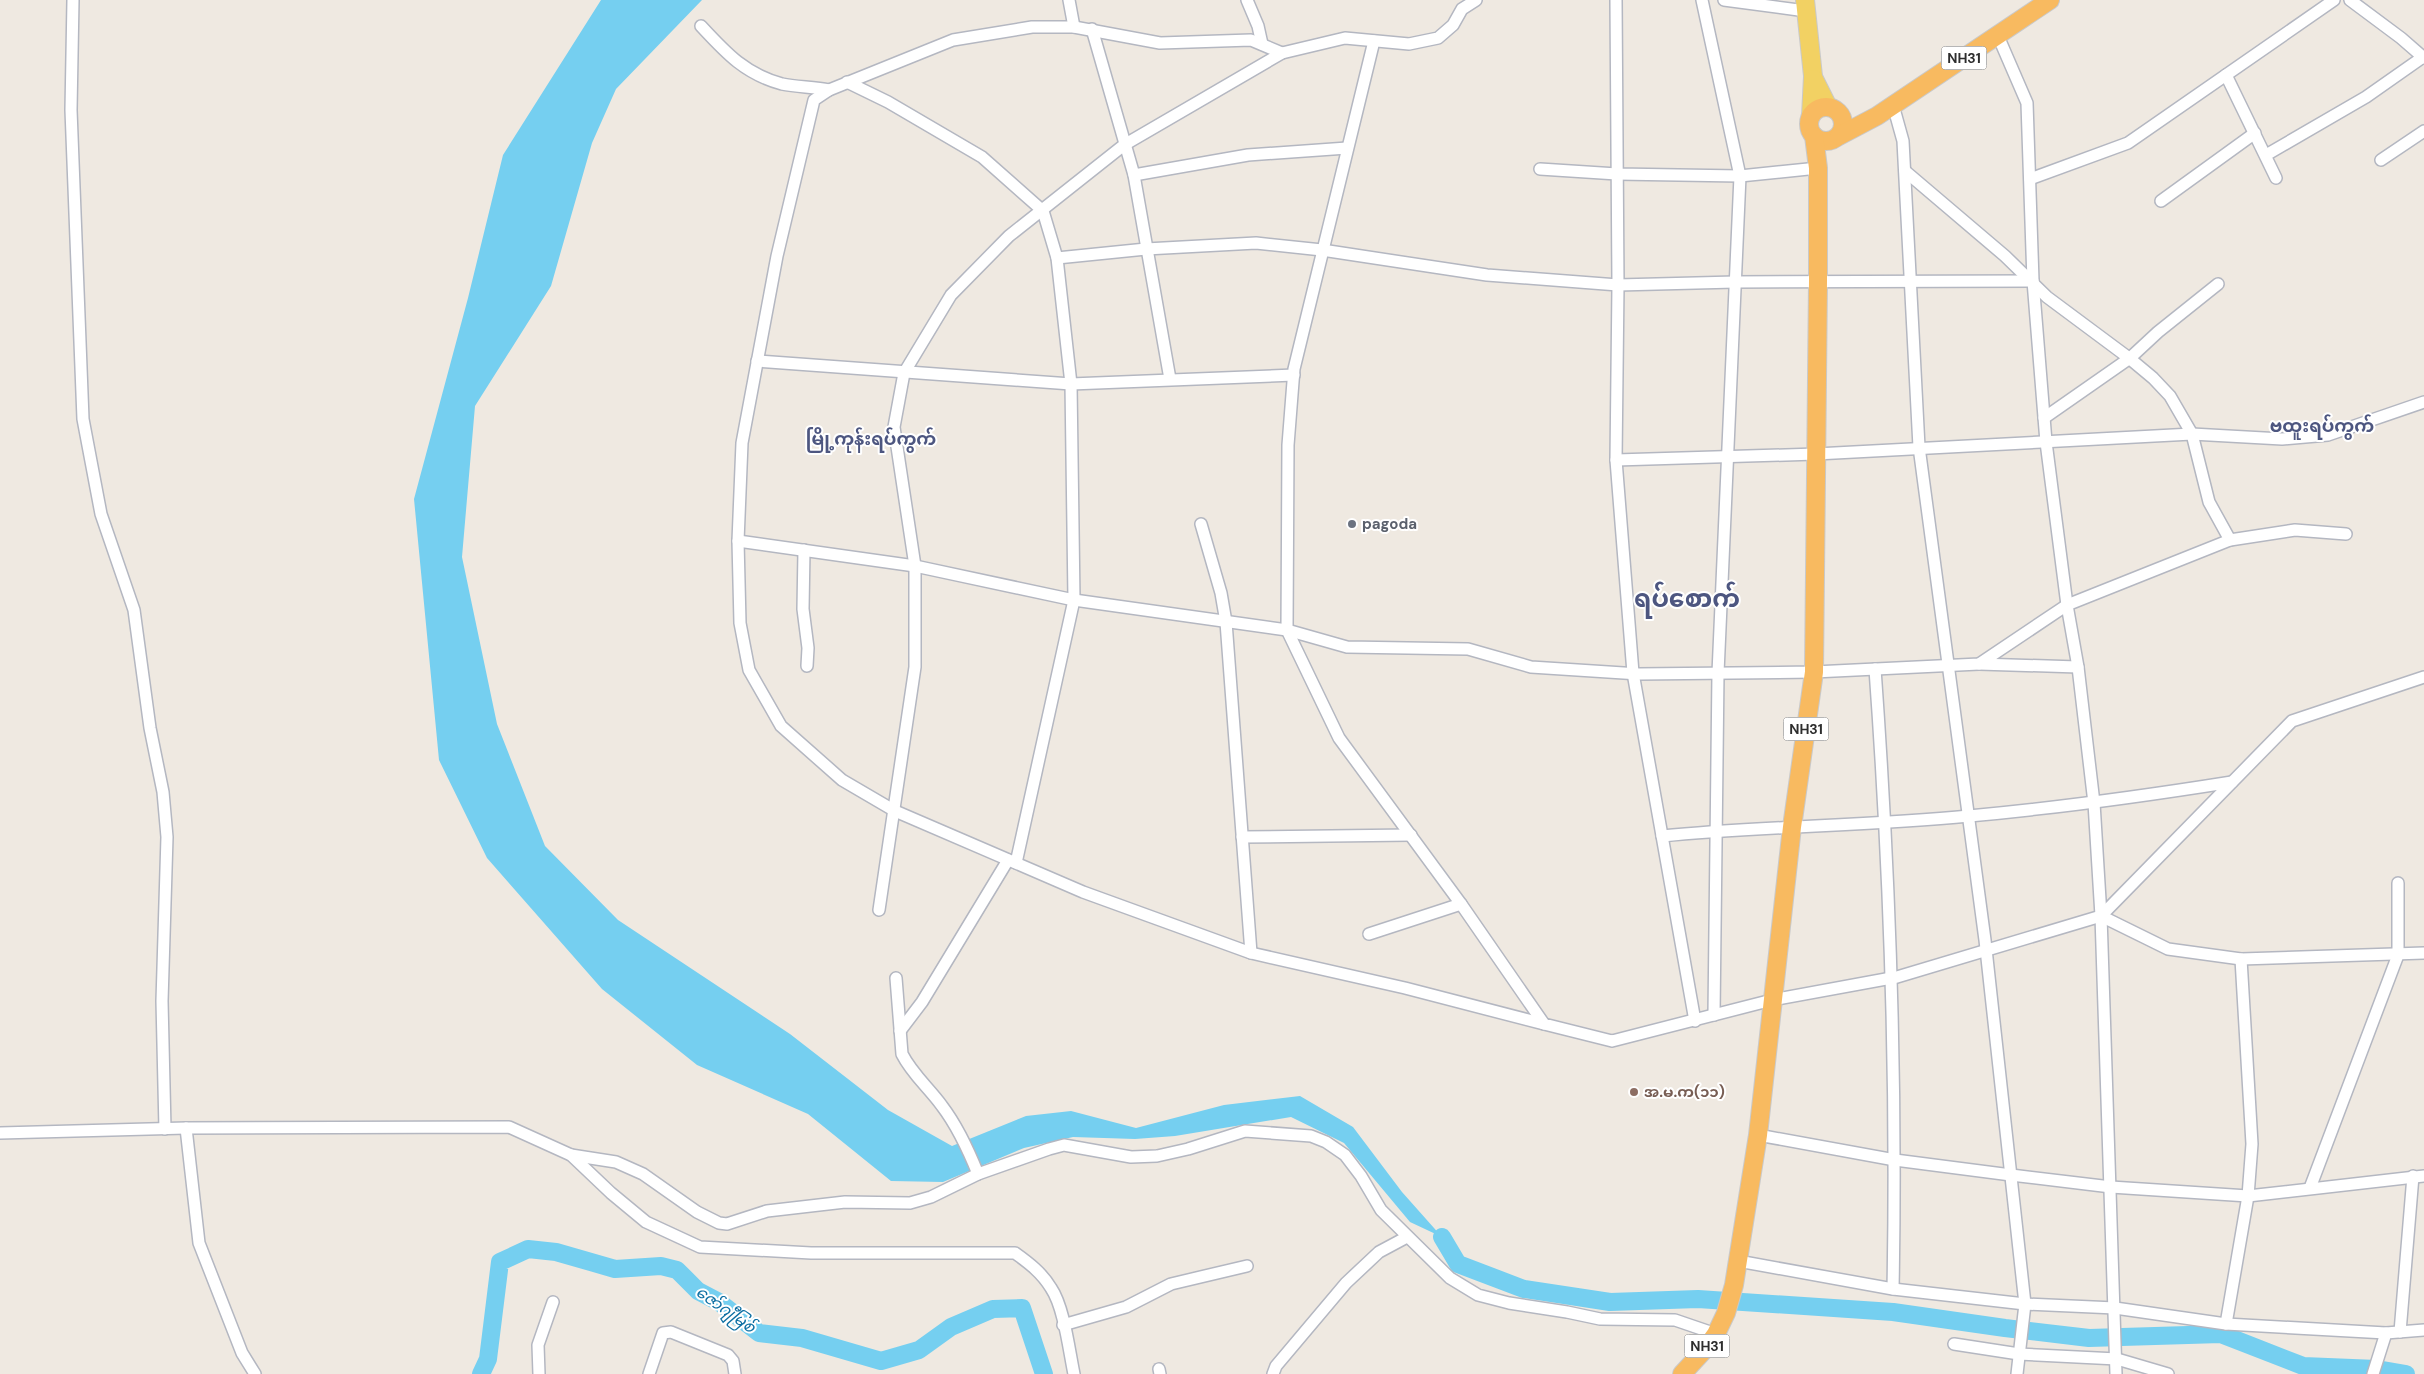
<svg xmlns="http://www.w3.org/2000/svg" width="2424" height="1374" viewBox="0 0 2424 1374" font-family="'DM Sans','Noto Sans Myanmar',sans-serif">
<rect width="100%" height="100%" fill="#efe9e1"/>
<path fill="#75cff0" d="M601,0h101l-86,89 -24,54 -41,143 -76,120 -13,151 35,167 48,122 73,74 172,114 98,76 64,36 74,-30 45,-5 65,17 88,-23 76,-9 53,31 49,65 40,45 -32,-15 -66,-79 -53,-26 -116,19 -40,3 -62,-2 -49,11 -81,34 -52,-1 -83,-67 -111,-49 -95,-76 -115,-131 -48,-98 -25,-261 54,-201 35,-143z"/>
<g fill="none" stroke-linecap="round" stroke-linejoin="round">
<g stroke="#75cff0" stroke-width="18">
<path d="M1442,1237l16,27 66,25 86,13 88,-3 195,13 112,16 84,10 132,-4 82,32 74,3 29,5"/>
<path d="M481,1374l7,-15 12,-97 28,-13 28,3 59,17 46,-3 16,4 21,21 21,11 40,31 43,5 79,23 38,-11 32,-23 42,-18 29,-1 22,66"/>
</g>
<defs>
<g id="minor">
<path d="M73,0l-2,110 12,309 18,95 33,96 16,118 13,64 4,45 -5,164 3,128"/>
<path d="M1069,0l5,27"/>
<path d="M1247,0l11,26 4,18"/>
<path d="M1616,0l2,285 -2,175 17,213 62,348"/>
<path d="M1702,0l38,176 -22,497 -4,342"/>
<path d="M1724,0l82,11"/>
<path d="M2350,0l51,38 23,20"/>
<path d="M701,26c25,27 44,48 81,58 15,3 32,3 47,6"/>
<path d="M1092,29l42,146 36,204"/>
<path d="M1998,36l29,67 6,178 13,161 21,163 11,62 16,136 7,113 15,458"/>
<path d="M1374,41l-80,328 -6,76 -1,185 52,108 122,166 83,120 68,17 160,-41 125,-23 204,-61 191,-195 132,-44"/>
<path d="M1282,53l-31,-13 -91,3 -86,-16h-42l-79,13 -124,50 -15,10 -37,156 -35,187 -4,98 2,82 9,47 32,56 61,54 53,31 188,81 168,61 154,35 139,36"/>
<path d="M2226,75l50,103"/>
<path d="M847,82l41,20 94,55 61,54 14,47 14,126 3,216 -58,263"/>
<path d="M1893,105l10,36 16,306 66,493 40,364 -8,70"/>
<path d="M2266,155l100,-58 57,-40"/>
<path d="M2381,160l43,-29"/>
<path d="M1540,169l77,5 123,2 78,-8"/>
<path d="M1905,171l100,85 42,41 82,61 24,20 17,18 22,38 17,68 21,38"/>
<path d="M1134,175l114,-20 99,-7"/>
<path d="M2030,179l98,-36 206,-143"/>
<path d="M2161,201l94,-68"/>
<path d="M1057,258l89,-9 110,-6 66,7 165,25 131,10 117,-3 298,-1"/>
<path d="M757,361l314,23 223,-9"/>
<path d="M2044,418l86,-60 28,-26 60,-48"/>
<path d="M1616,460l200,-6 376,-20 90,5 46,-4 96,-33"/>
<path d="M1201,524l20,69 5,29 25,331"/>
<path d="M738,541l177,25 159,34 213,30 60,17 121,2 63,18 108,7 175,-2 165,-8 88,-59 163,-65 65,-10 51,4"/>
<path d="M804,550l-1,59 5,39 -1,18"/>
<path d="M1979,664l99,3"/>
<path d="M1875,669c15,207 22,413 18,620"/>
<path d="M1662,836c102,-10 205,-10 307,-20 88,-8 175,-20 263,-34"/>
<path d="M1242,837l169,-2"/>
<path d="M879,910l36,-243v-101l-21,-139 10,-54 47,-78 58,-59 115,-91 158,-92 63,-15 64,6 29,-6 15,-13 9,-16 14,-9"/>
<path d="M2101,916l67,33 73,10 183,-6"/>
<path d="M1369,934l92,-30"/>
<path d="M896,978l6,76c10,20 27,34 40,52 16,21 26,43 36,68"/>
<path d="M900,1031l22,-29 86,-142"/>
<path d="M186,1128l13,115 43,110 13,21"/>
<path d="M0,1133l186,-5 323,-1 62,28 40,38 35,29 54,25 111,6h204c14,10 27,20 36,35 13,19 18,62 23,86"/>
<path d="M1758,1135l137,25 116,15 100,12 137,9 176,-20"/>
<path d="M571,1155l45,7 27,12 54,38 22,11 8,1 40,-13 78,-9 65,1 21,-6 47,-23 71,-25 15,-4 67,12 26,-1 31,-7 57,-18 66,5 15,6 19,13 16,21 20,34 69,68 28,17 31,8 58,9 33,7 75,1 41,14"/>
<path d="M2310,1188l88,-233v-72"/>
<path d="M1738,1261l155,28 132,15 90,4 111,16 160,9 38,-3"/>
<path d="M2226,1324l22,-128 4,-52 -11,-185"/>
<path d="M1063,1325l63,-18 45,-23 76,-18"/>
<path d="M2400,1332l13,-156"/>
<path d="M1954,1344l65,10 98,5 51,15"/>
<path d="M1159,1369l1,5"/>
<path d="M539,1374l-1,-29 15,-43"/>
<path d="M649,1374l14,-41 8,-1 57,23 5,6 2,13"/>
<path d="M1273,1374l3,-8 70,-83 33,-31 28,-15"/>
<path d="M2373,1374l13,-41"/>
</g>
<g id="primary">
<path d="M1805,0l8,76 -2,40"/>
<path d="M1814,79l14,28"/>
</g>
<g id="trunk">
<circle cx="1826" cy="124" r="17"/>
<path d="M1839,136l38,-20 173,-116"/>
<path d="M1682,1374l24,-26 10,-14 10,-21 8,-28 24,-150 34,-308 22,-155 4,-391v-113l-4,-32"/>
</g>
</defs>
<use href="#minor" stroke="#b4b7c1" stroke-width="14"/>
<use href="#primary" stroke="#c9c9c9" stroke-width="20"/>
<use href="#trunk" stroke="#c9c9c9" stroke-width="20"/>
<use href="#minor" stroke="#fff" stroke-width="11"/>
<use href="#primary" stroke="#f2d163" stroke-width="18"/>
<use href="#trunk" stroke="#f8ba60" stroke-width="18"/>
</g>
<circle fill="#6b7280" stroke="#fff" stroke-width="2" cx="1352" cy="524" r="5"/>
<circle fill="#8d6e63" stroke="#fff" stroke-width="2" cx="1634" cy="1092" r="5"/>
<g text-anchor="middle" stroke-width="4" stroke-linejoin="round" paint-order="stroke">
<g fill="#fff" stroke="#6d6d6d" stroke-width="1">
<rect x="1941.5" y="46.5" width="45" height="23" rx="4"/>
<rect x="1783.5" y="717.5" width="45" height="23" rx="4"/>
<rect x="1684.5" y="1334.5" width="45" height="23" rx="4"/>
</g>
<g font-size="14" font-weight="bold" fill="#2e2e2e">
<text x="1964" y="63">NH31</text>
<text x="1806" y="734">NH31</text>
<text x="1707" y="1351">NH31</text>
</g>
<g font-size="15" font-weight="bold" fill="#5b616d" stroke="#fff" text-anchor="start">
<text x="1362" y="529">pagoda</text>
</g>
<g font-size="15" font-weight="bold" fill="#785e54" stroke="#fff" text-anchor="start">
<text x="1644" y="1097">အ.မ.က(၁၁)</text>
</g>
<g font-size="16" font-style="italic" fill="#0d6fa3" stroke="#fff">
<text transform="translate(726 1309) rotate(35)" y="6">ဇော်ဂျီမြစ်</text>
</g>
<g font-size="18" font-weight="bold" fill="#4d5680" stroke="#fff">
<text x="2322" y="432">ဗထူးရပ်ကွက်</text>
<text x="871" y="445">မြို့ကုန်းရပ်ကွက်</text>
</g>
<g font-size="25" font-weight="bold" fill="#4d5680" stroke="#fff">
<text x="1687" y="607">ရပ်စောက်</text>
</g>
</g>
</svg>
